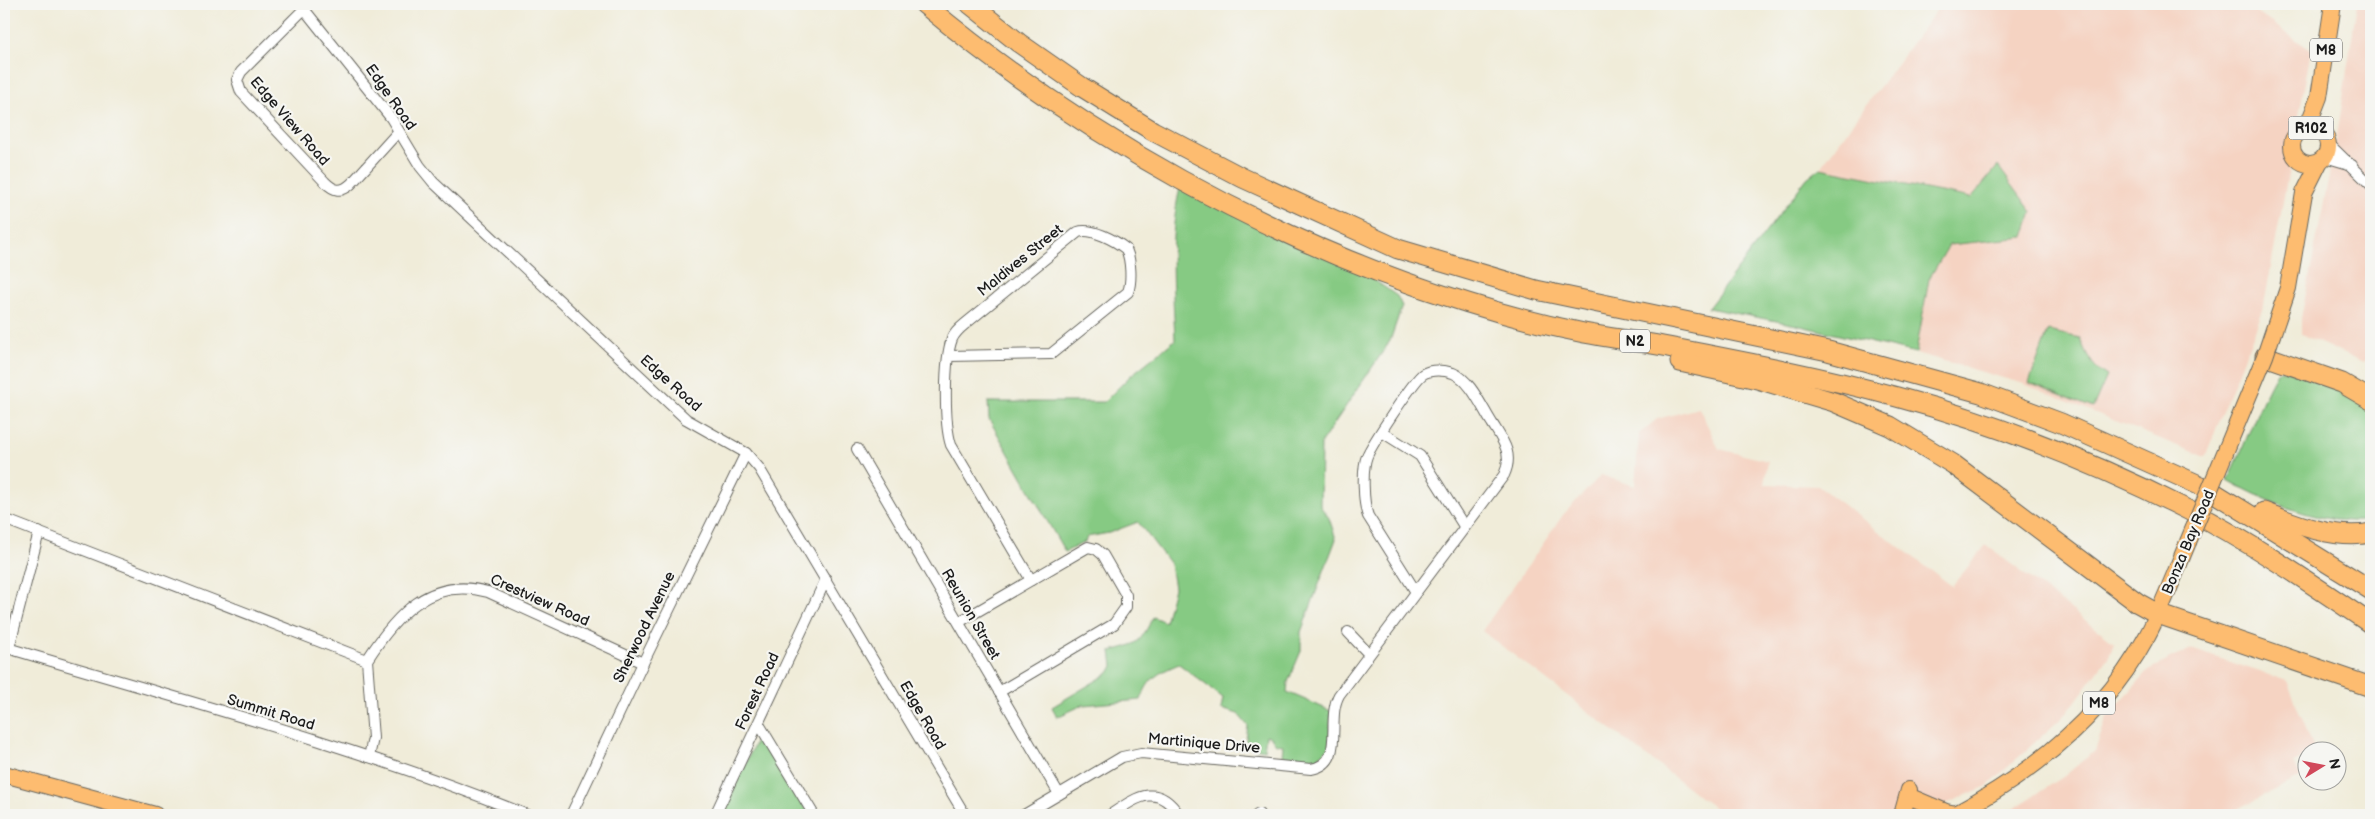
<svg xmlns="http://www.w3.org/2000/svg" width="2375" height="819" viewBox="0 0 2375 819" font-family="'Balsamiq Sans',sans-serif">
<rect width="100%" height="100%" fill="#f6f6f2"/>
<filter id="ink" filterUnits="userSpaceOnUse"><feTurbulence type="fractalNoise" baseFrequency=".02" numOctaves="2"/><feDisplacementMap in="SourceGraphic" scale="10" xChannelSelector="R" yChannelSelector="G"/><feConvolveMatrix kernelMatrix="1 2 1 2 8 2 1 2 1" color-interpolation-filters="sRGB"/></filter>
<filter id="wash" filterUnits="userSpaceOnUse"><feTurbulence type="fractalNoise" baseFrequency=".0096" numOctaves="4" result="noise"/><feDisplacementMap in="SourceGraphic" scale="20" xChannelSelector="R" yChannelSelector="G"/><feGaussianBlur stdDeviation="1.12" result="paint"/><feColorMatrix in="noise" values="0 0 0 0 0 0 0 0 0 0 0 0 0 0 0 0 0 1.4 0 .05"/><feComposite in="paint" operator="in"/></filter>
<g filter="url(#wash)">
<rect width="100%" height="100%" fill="#f0ecd9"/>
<g fill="#f5d3c2">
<path d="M1941,4h303l67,46 -48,260 -58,147 -181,-73 -108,-31 13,-74 69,-113 -26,32 -152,-30z"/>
<path d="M2357,4h14v351l-8,8 -62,-29v-15l37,-189z"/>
<path d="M1699,408l20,41 49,12 -4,23 54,2 134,100 34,-41 128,97 -5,14 -42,57 -80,73 -48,21 -24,8h-191l-242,-184 81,-116 38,-40 34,11 4,-52 18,-15z"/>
<path d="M2191,649l96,32 28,70 -7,1 -1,5 -14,6 8,14 -76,38h-221l59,-38 32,-26 12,-34 42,-47z"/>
</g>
<g fill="#86ca83" stroke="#517350">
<path d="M1998,166l34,46 -8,25 -75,8 -20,34 -13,74 -124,-29 -84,-16 99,-130 13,-10 151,30z"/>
<path d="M1180,188l187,87 30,21 5,10 -12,35 -69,102 -1,63 9,12 7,21 -35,93v19l-13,31 -1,10 44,19 -2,37 -12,11 -35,-3 1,-11 -7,-1 -5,-7 -5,-2 -2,15 -19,-4 3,-20 -10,-12 -17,-5 2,-11 -44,-34c-21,9 -31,14 -38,36l-58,5 -26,12 -5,-10 57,-34 4,-7 -2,-15c28,-7 29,-8 42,-34l12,5 9,-34 -4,-24 -32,-42 -29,11 -22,4 -2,5 -20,10 -76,-133 -1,-17h116l26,-26 45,-36c-2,-50 -7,-103 5,-152z"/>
<path d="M2048,331l32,7c6,16 12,29 27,38l-14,32 -64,-25z"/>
<path d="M2278,371h13l80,32v117c-44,7 -105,-18 -143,-40 18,-36 29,-73 50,-109z"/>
<path d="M763,740l47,75h-89l35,-74z"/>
</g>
</g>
<g filter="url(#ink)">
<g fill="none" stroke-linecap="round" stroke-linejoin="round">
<defs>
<g id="street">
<path d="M308,5l-67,67 -4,8 4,12 84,90c9,9 16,11 26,2l47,-52"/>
<path d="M304,9l87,109 29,48 13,16 253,237 60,34 13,15 206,347"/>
<path d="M2328,143l43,42"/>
<path d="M2325,157l27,8"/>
<path d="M949,356l102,-2 77,-62c4,-11 3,-32 -2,-43 -10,-8 -35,-22 -48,-17l-113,92c-5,4 -10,8 -13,15 -8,21 -8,84 -1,106l80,135"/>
<path d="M1382,432l38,24 44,70"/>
<path d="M857,449l202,345"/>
<path d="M4,519l363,141"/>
<path d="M959,622l129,-75 8,2 7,6 23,40v12l-12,17 -115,68"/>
<path d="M1348,632l21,22"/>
<path d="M4,647c174,52 354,99 523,168"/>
<path d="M9,648l30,-116"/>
<path d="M759,724l55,91"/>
<path d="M369,757l4,-19 -6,-78c29,-45 63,-84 121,-68l155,71"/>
<path d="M571,815l72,-152 103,-210"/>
<path d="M715,815l111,-236"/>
<path d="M1024,815l98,-58 19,-4 170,16c36,-6 14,-49 28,-74l165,-220c10,-21 -1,-34 -12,-52 -10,-15 -21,-43 -39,-50 -9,-3 -22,-4 -30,1 -9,6 -51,70 -56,82 -5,12 -4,47 1,60l48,76"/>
<path d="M1110,815c26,-17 47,-34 69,0"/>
<path d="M1257,815l2,-1"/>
</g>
<g id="primary">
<circle cx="2310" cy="146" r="18"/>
<path d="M2307,128l12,-31 14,-93"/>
<path d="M2304,193l15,-30"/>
<path d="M4,774l151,41"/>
<path d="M1913,798l33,14 11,2"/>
<path d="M1902,815l7,-25"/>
<path d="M1954,815c79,-42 150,-99 193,-179 16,-30 28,-63 41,-94"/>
</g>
<g id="highway">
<path d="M924,4c156,131 349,239 544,299 38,12 76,22 116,30 26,5 53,8 79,13 78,15 157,30 234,51 101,27 198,66 291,113 64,33 124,74 183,114"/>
<path d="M970,4l49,39 63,44 71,44 90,47 155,71 138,41 292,61 153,42 80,30 147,66 163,101"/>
<path d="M2265,356l77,27 29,17"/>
<path d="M1680,362l77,17 77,23 56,24 63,38 185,139 20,11 213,73"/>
<path d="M2264,512c33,13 72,28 107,21"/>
</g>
</defs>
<use href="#street" stroke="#66655e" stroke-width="12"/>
<use href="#primary" stroke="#66655e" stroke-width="18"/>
<use href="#highway" stroke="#66655e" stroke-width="21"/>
<use href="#street" stroke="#fff" stroke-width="10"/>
<use href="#primary" stroke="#fdbc70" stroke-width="16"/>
<use href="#highway" stroke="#fdbc70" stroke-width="19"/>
<defs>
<path id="primary-bridge" d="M2188,542l77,-186 23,-68 16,-95"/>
</defs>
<use href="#primary-bridge" stroke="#66655e" stroke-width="18" stroke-linecap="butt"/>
<use href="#primary-bridge" stroke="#fdbc70" stroke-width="16"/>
</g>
</g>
<g text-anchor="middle" stroke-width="4.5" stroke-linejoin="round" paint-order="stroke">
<g fill="#f6f6f2" stroke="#5d5d5c" stroke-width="1">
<rect x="2310" y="38.5" width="32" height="23" rx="4"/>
<rect x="2288.5" y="116.5" width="45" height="23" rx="4"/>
<rect x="1620" y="329.5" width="30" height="23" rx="4"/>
<rect x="2083" y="691.5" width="32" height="23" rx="4"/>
</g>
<g font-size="14" font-weight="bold" fill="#1c1c1c">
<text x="2326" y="55">M8</text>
<text x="2311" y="133">R102</text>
<text x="1635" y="346">N2</text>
<text x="2099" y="708">M8</text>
</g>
<g font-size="15" fill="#1c1c1c" stroke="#f6f6f2">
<text transform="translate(391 97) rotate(55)" y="5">Edge Road</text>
<text transform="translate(290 121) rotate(49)" y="5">Edge View Road</text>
<text transform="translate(1020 260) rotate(-39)" y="5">Maldives Street</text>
<text transform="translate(671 383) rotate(42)" y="5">Edge Road</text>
<text transform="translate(2188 542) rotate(-67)" y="5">Bonza Bay Road</text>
<text transform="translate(540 600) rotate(24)" y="5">Crestview Road</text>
<text transform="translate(971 614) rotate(60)" y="5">Reunion Street</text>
<text transform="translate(644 627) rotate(-64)" y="5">Sherwood Avenue</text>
<text transform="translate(757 691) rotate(-65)" y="5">Forest Road</text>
<text transform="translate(271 712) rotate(17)" y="5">Summit Road</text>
<text transform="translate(923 715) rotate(60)" y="5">Edge Road</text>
<text transform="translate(1204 743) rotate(5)" y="5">Martinique Drive</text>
</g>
</g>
<rect width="2375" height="819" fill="none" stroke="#f6f6f2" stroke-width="20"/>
<g transform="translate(2322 766) rotate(80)"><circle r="24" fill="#f6f6f2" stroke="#9f9f9c"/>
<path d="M0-4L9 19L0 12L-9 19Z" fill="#d1495b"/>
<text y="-8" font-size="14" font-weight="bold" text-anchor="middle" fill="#1c1c1c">N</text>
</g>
</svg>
